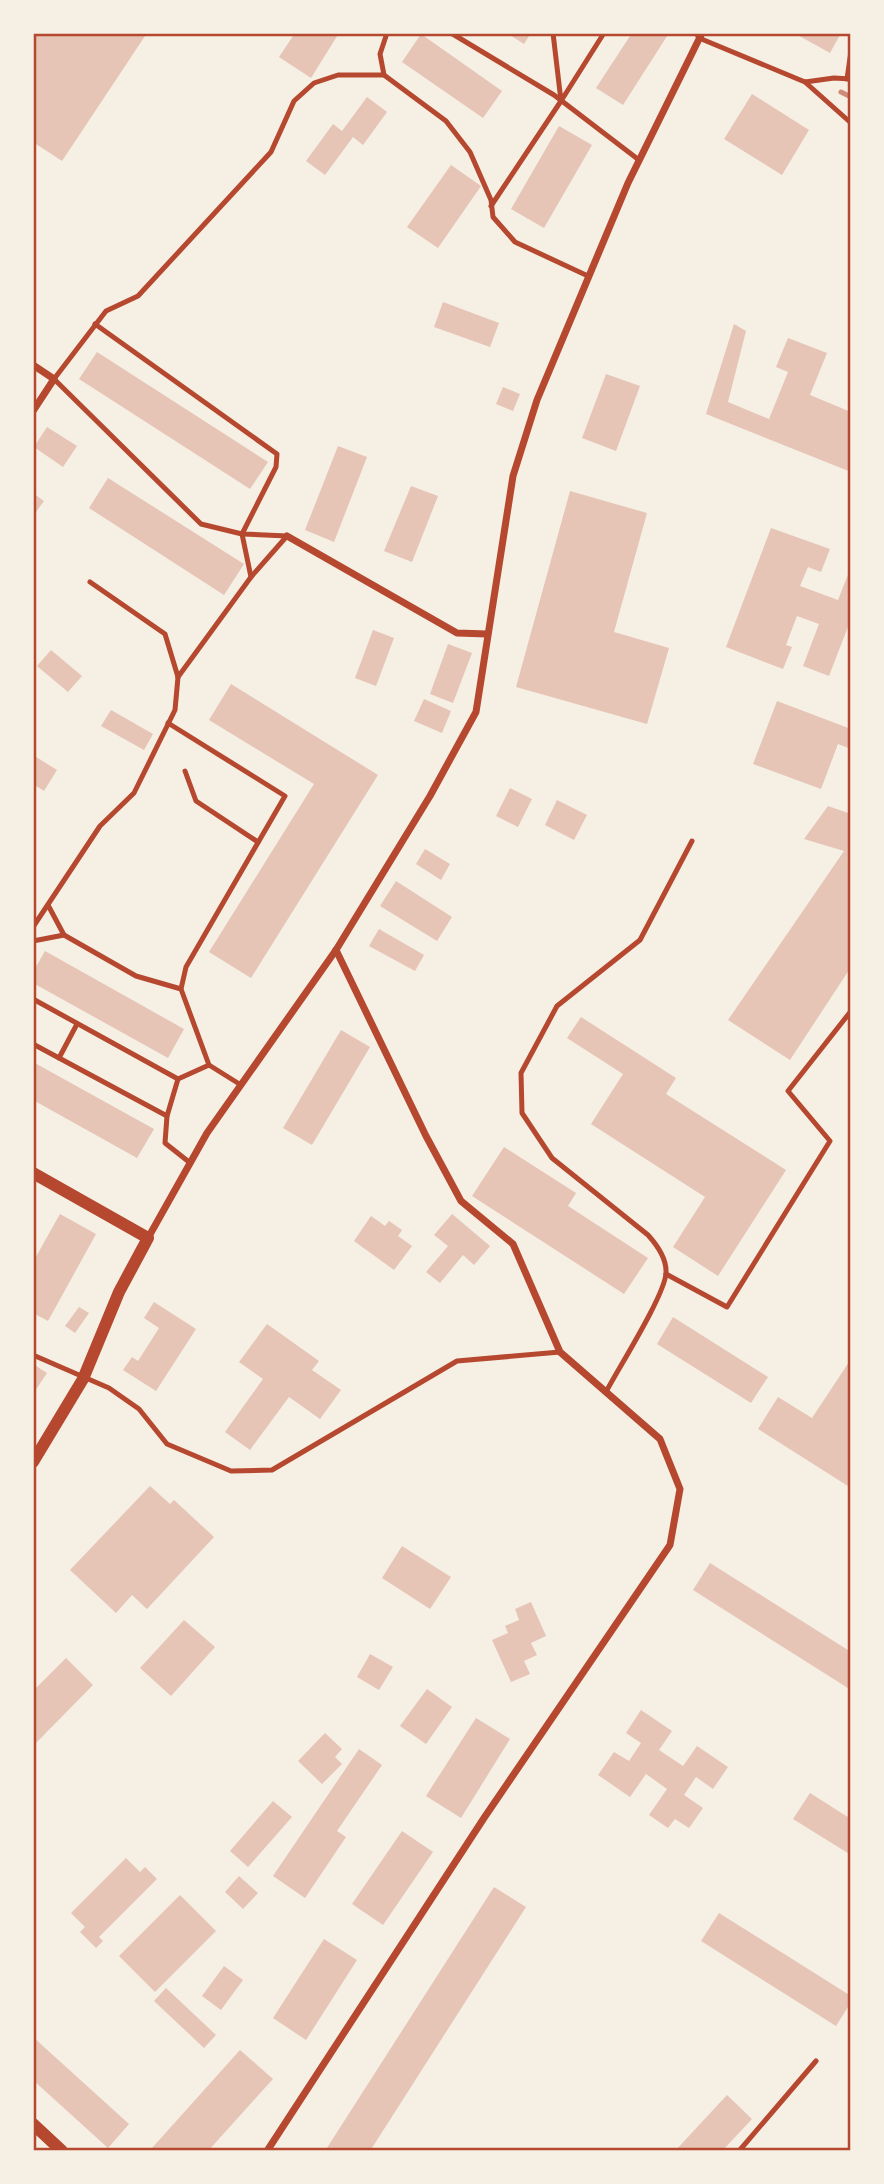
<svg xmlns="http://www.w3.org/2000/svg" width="884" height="2184" viewBox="0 0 884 2184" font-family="'DejaVu Sans',sans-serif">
<rect width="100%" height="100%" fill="#f6efe4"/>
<g fill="#e6c5b7">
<path d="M33,33h114l-85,128 -29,-19z"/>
<path d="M295,33h44l-28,45 -32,-21z"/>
<path d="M507,33h24l-7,11z"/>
<path d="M632,33h37l-46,72 -27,-17z"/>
<path d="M794,33h47l-11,20z"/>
<path d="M421,34l81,57 -19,27 -81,-56z"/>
<path d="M752,94l57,36 -27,45 -58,-36z"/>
<path d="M367,97l20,15 -24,33 -10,-8 -28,38 -19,-14 27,-37 9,7z"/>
<path d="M559,126l33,19 -48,83 -33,-19z"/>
<path d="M451,165l30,21 -43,62 -31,-21z"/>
<path d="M443,302l56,21 -9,24 -56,-20z"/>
<path d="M734,324l12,7 -18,71 41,17 19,-47 -12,-5 12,-29 39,15 -17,42 41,17v60l-145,-58z"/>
<path d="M97,352l171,110 -18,27 -171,-110z"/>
<path d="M606,374l34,12 -24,65 -34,-13z"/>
<path d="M503,387l17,7 -7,17 -17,-7z"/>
<path d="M47,427l30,19 -14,21 -29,-20z"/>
<path d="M338,446l29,11 -33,85 -29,-12z"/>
<path d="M108,478l136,86 -20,31 -135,-87z"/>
<path d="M411,486l27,10 -26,66 -28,-11z"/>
<path d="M570,491l77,22 -33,119 55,16 -22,76 -131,-37z"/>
<path d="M33,493l11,8 -11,15z"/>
<path d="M771,528l59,21 -9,23 -13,-5 -8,19 38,14 13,-33v52l-22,57 -26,-10 16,-42 -22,-8 -11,29 6,2 -9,22 -57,-22z"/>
<path d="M373,630l21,8 -18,48 -21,-8z"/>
<path d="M448,644l24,9 -19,50 -23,-9z"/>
<path d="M51,650l31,26 -14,16 -31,-26z"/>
<path d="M231,684l147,91 -127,203 -42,-26 105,-168 -105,-64z"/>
<path d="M424,699l27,12 -9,22 -28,-12z"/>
<path d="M777,701l74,28v20l-13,-5 -17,45 -68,-25z"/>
<path d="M111,710l42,24 -9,16 -43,-24z"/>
<path d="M33,755l24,15 -13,21 -11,-7z"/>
<path d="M510,788l22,11 -14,28 -22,-11z"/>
<path d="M557,800l30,15 -13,25 -29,-15z"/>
<path d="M828,806l23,8v153l-61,93 -62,-40 116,-169 -40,-12z"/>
<path d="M425,849l25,15 -9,16 -25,-16z"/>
<path d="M396,881l56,36 -15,24 -57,-35z"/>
<path d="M379,929l45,26 -9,16 -46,-25z"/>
<path d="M45,951l139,78 -16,29 -135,-75v-11z"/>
<path d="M581,1017l95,61 -10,16 120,76 -68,106 -45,-29 32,-50 -114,-73 32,-50 -56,-36z"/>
<path d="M341,1030l29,17 -58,98 -29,-17z"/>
<path d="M33,1062l121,67 -17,29 -104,-58z"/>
<path d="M504,1147l72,46 -8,13 80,52 -24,36 -152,-98z"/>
<path d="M60,1214l36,20 -48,87 -15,-8v-51z"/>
<path d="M452,1214l38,32 -16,19 -11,-10 -23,28 -14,-11 22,-26 -14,-11z"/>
<path d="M371,1216l14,10 4,-5 13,9 -4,6 14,10 -18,24 -40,-29z"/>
<path d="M154,1302l42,27 -40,62 -33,-21 9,-13 6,4 21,-33 -15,-10z"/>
<path d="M79,1307l10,6 -14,20 -10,-7z"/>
<path d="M673,1317l95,60 -17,26 -94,-59z"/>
<path d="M267,1324l52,37 -7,9 29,20 -21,29 -31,-22 -39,53 -25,-18 38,-53 -24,-17z"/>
<path d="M851,1359v129l-93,-59 20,-32 34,21z"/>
<path d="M33,1364l14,9 -14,21z"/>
<path d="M150,1486l20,18 4,-4 40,37 -67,72 -15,-14 -16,18 -46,-43z"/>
<path d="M402,1546l49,31 -21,32 -48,-31z"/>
<path d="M710,1563l141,89v38l-158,-100z"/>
<path d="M531,1602l15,34 -15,7 6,12 -13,6 6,13 -19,8 -19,-42 16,-7 -3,-7 14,-6 -4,-11z"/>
<path d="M184,1620l31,27 -44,49 -31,-28z"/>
<path d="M370,1654l23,13 -14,23 -22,-13z"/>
<path d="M66,1658l27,27 -60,61v-55z"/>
<path d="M427,1689l25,18 -26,37 -26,-18z"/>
<path d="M641,1710l31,21 -13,19 24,16 14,-20 31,21 -15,22 -17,-12 -12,18 19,13 -14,20 -14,-9 -7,9 -19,-13 18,-26 -21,-15 -16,23 -32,-22 16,-23 15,9 12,-18 -15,-10z"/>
<path d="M476,1718l34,21 -49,79 -35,-22z"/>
<path d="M325,1733l17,16 -7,8 7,7 -20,20 -24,-23z"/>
<path d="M359,1749l23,16 -45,66 9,6 -41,61 -32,-22z"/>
<path d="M810,1793l41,26v36l-58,-36z"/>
<path d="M273,1801l19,16 -44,50 -18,-16z"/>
<path d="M402,1831l31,21 -50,73 -31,-21z"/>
<path d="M126,1858l14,14 5,-5 12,12 -58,58 4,4 -7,7 -16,-16 5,-5 -14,-14z"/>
<path d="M239,1876l19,17 -15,16 -18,-17z"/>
<path d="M494,1887l32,20 -156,244h-45z"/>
<path d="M180,1895l36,36 -61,61 -36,-36z"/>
<path d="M719,1913l132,83v6l-15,24 -135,-85z"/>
<path d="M324,1939l33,21 -51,80 -33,-22z"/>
<path d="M224,1966l19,14 -22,30 -19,-14z"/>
<path d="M166,1988l50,47 -12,13 -50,-47z"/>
<path d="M33,2037l96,87 -21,24 -75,-68z"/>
<path d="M240,2050l33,29 -65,72h-54l-2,-3z"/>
<path d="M727,2095l25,24 -30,32h-47z"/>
</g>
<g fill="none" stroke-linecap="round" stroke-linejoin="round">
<g stroke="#b5482f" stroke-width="5">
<path d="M451,33l103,62 85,65"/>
<path d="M553,33l8,68 43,-68"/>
<path d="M696,33l3,5 106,44 29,-4 17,1"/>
<path d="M384,75l-4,-21 7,-21"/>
<path d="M847,79l4,-28"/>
<path d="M805,82l46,41"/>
<path d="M491,206l70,-105"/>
<path d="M95,324l182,130 -1,13 -34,67 9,43 -73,100"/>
<path d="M287,536l-45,-2 -41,-10 -147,-145 52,-68 32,-15 133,-144 23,-51 20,-18 24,-8h46l62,46 24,31 21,48 2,17 22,25 73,34"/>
<path d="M251,577l36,-41"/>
<path d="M168,723l117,73 -99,171 -5,22"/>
<path d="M185,771l11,30 62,41"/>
<path d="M48,905l16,30"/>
<path d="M33,927l67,-101 34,-33 41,-83 3,-33 -13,-43 -75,-52"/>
<path d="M33,941l31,-6 72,41 45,13 28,76"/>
<path d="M33,999l145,80 31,-14 32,20"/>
<path d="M33,1044l134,72 -2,27 24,19"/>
<path d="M59,1058l18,-34"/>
<path d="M167,1116l11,-37"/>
<path d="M666,1274l61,33 103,-166 -42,-50 63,-80"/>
<path d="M33,1355l76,33 30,21 28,35 64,27 41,-1 185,-109 103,-9"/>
<path d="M606,1392c12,-23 59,-97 60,-119 1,-15 -9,-28 -18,-38l-96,-77 -30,-45 -1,-40 36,-67 83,-66 52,-99"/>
<path d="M739,2151l77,-90"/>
</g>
<g stroke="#b5482f" stroke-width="7">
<path d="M33,365l21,14 -21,32"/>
<path d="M287,536l170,97 30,1"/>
<path d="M148,1238l59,-105 129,-183 94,-154 46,-84 37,-236 24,-76 91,-217 74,-150"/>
<path d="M267,2151l217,-333 186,-273 10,-56 -20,-50 -100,-87 -47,-108 -52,-43 -35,-65 -90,-186"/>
</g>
<g stroke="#b5482f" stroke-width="12">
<path d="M33,1173l115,65 -29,54 -36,87 -50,83"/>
<path d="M33,2124l29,27"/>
</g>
<path stroke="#cf8b77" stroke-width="5" d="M841,92l10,5"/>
</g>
<rect width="884" height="2184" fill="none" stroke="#f6efe4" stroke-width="70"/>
<rect x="35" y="35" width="814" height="2114" fill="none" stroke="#b5482f" stroke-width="2.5"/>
</svg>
